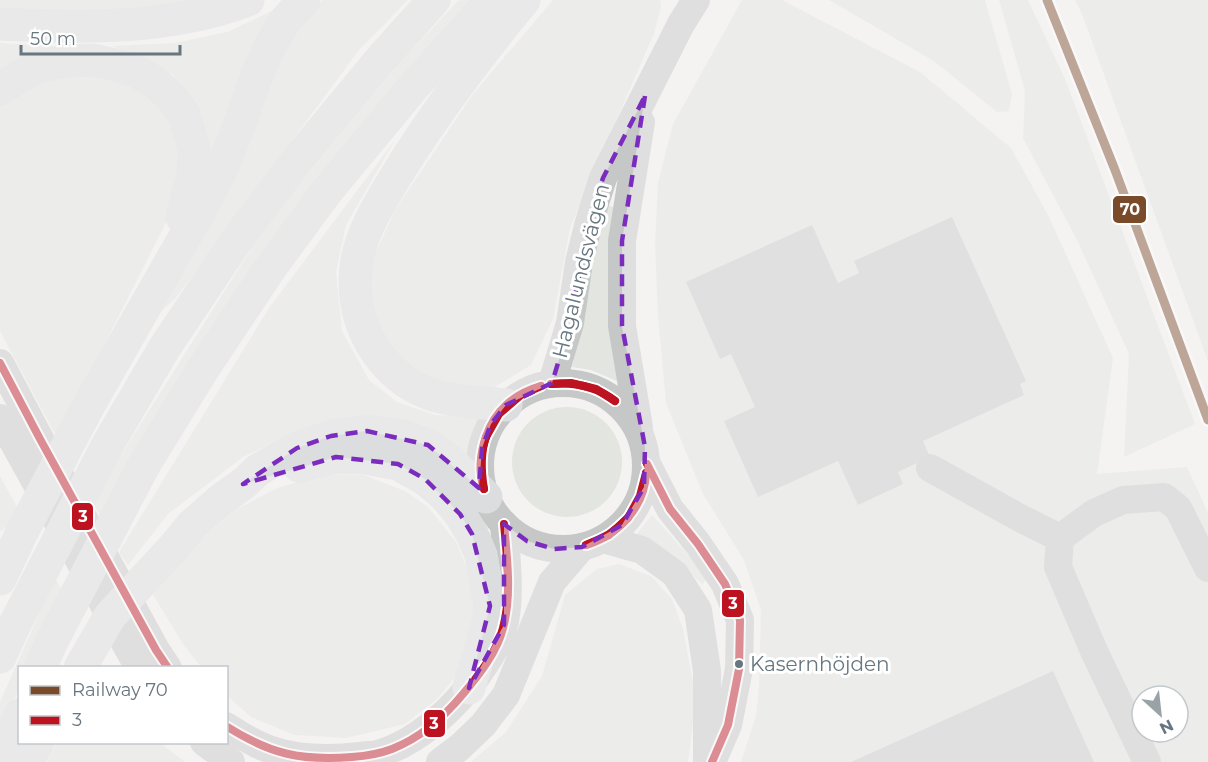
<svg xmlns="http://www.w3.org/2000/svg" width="1208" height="762" viewBox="0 0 1208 762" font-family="Montserrat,sans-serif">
<rect width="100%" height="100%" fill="#f4f3f2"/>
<g fill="#e2e5e0" fill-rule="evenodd">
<path d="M0,0h201l-11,3 -88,9 -102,-1z"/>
<path d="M323,0h85l-49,50 -184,249 -32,28 125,-253 28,-45z"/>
<path d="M459,0h15l-373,517 -9,-16 176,-279 132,-160z"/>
<path d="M553,0h107l1,7 -7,26 -84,195 -17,91 -22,46 -41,25 -54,-6 -40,-24 -22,-42 -6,-48 27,-60 78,-116z"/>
<path d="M742,0h40l138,72 91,76 38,69 64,141 -16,116 90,-7 21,46v249h-467l15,-46 3,-29 2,-77 -17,-50 -41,-66 -37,-91 -8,-87 -3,-70 3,-63 15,-59zM1142,696h36v36h-36z"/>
<path d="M829,0h156l27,94 -3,17 -12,1 -63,-51z"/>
<path d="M999,0h29l37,79 130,345 -71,33 5,-103 -51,-112 -55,-104 2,-47z"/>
<path d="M1075,0h133v361l-126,-347z"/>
<path d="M276,9l-69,164 -8,-64 -27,-35 -59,-28 62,-3 52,-11z"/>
<path d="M0,43l54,3 -32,14 -22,16z"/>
<path d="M95,72l41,13 41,39 2,73 -122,241 -57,-107v-226l37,-25z"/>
<path d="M395,140l-49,85 -10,47 6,59 27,49 28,22 38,13 47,1 -11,24 -6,19 -171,-26 -51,24 -75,57 -40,51 -9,-13 150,-244z"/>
<path d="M608,205l5,2 6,175 -28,-12 -19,-3 13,-49 4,-47z"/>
<circle cx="567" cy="462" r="55"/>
<path d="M323,474l41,1 41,16 23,16 28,35 15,35 5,25 -16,69 -23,28 -32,25 -59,14 -52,-3 -43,-18 -24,-21 -1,-28 -25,-1 -18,-23 -31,-51 40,-46 43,-37 40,-21z"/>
<path d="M0,476l21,38 -21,18z"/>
<path d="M652,515l55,61 -4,9 -35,-32 -31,-19z"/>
<path d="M619,564l32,12 21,23 11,30 13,69 -8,64h-217l35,-30 36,-56 23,-81 32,-26z"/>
<path d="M55,578l8,14 -34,75 -9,1 -1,21 -19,43v-30z"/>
<path d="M57,742l103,1 25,19h-138z"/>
</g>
<g fill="#cacbcc">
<path d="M952,217l74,164 -6,3 4,11 -101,46 7,16 -32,15 5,12 -45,21 -20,-44 -80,36 -34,-76 31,-14 -24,-53 -11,5 -34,-77 126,-57 26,58 21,-10 -5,-12z"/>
<path d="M1053,671l41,91h-243l69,-31z"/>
</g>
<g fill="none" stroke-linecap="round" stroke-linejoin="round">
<g stroke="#c6c8c8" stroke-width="28">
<path d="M0,363l40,76 116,211 12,18"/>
<circle cx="563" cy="466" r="83"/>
<path d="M552,383l18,-60 9,-61 10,-40 14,-44 78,-154 15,-24"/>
<path d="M0,418l139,250"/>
<path d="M639,427l-17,-101v-85l19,-119"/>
<path d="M647,464l23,45 28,35 27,40 15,36 -1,49 -11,56 -16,37"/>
<path d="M930,468l90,50 40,20"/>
<path d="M603,539l39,11 33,24 23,36 9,61v91"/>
<path d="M226,726c16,10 31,20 49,25 28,9 57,8 85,5 6,-1 13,-1 18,-2 39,-11 77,-46 99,-78 10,-15 21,-30 26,-47 9,-29 3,-75 1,-105"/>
<path d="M204,742l27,20"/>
<path d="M440,762l20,-15 23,-22 23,-30 46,-113 30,-35"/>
<path d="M1147,762l-53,-111 -36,-84 2,-29 34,-25 29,-13 41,-3 14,11 30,60"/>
</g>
<g stroke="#dcddde" stroke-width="33">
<path d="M0,24c81,4 171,6 248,-24"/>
<path d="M0,89l14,-9 22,-13 30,-6 27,-1 23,5 22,7 19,12 15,14 12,16 10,35 -1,25 -11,43"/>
<path d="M506,405c-25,-3 -53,-3 -76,-11 -25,-9 -44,-26 -58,-49 -14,-24 -19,-50 -16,-78 4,-33 23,-63 40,-91 38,-62 82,-120 128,-176"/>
<path d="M299,466l37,-9 29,1 33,6 27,15 20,17 15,18 12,20 9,21 9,51 -2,16 -19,66"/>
<path d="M0,579l21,-45 68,-129 114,-200 18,-35 16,-39 20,-56 14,-31 15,-24 18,-20"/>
<path d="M0,657l16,-35 92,-178 57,-97 71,-106 59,-78 86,-104 53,-59"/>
<path d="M40,668l12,-27 92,-176 59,-96 68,-102 56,-76 87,-105 78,-86"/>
<path d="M80,668l30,-52 64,-69 18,-22 30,-26 21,-15 15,-14 39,-22 34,-12 36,-5 36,5 25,9 21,15 37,37"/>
<path d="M0,762l20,-47"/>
<path d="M28,762l10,-20"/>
</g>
<defs>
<g id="bus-1">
<path d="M0,363l40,76 116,211 12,18"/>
<path d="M551,384c24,-2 45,2 64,17"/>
<path d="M551,384l20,-1 25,6 19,12"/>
<path d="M486,437c8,-26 29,-44 55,-51"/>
<path d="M486,437l13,-23 22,-19 20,-9"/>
<path d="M647,464l23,45 28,35 27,40 15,36 -1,49 -11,56 -16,37"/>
<path d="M484,489c-6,-18 -4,-35 2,-52"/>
<path d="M484,489c-3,-18 -4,-35 2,-52"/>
<path d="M586,545l23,-10 19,-17 12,-22 6,-23"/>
<path d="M586,545c32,-10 59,-38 60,-72"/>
<path d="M226,726c44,28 74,35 126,31 14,-1 27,-3 40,-8 28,-11 52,-32 71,-55 16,-19 34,-42 40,-66 9,-33 4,-70 1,-104"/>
</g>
</defs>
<use href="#bus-1" stroke="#fff" stroke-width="12"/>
<use href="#bus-1" stroke="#bd1220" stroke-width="8"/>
<defs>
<path id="rail-1" d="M1047,0l68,170 93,250"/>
</defs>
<use href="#rail-1" stroke="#fff" stroke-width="14"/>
<use href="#rail-1" stroke="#7a4b2a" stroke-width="9"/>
</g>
<path d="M0 0H1208V762H0ZM645,96l-23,145v85l23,121 -1,40 -22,38 -40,22 -28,2 -27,-8 -23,-17v101l-35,63 21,-82 -18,-72 -12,-20 -35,-35 -27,-15 -62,-7 -93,27 54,-36 34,-12 36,-5 61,14 51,43 3,-40 9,-24 15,-19 46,-22 18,-60 19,-101 14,-44z" fill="#f4f3f2" fill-opacity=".55" fill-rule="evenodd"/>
<path fill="none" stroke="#7b2cbf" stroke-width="4.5" stroke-dasharray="12 8" stroke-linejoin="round" d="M645,96l-23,145v85l23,121 -1,40 -22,38 -40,22 -28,2 -27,-8 -23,-17v101l-35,63 21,-82 -18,-72 -12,-20 -35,-35 -27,-15 -62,-7 -93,27 54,-36 34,-12 36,-5 61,14 51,43 3,-40 9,-24 15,-19 46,-22 18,-60 19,-101 14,-44z"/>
<circle fill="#67767f" stroke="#fff" stroke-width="2" cx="739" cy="664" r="5"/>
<g text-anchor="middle" stroke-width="6" stroke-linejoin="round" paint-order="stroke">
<g font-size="20" fill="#67767f" stroke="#fff" text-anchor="start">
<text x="750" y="671">Kasernhöjden</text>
</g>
<g font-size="21" fill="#67767f" stroke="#fff">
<text transform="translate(581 271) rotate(-76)" y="7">Hagalundsvägen</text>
</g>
</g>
<g stroke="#fff" stroke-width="2">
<rect x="1112" y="195" width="35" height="29" rx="6" fill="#7a4b2a"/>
<rect x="71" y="502" width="23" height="29" rx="6" fill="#bd1220"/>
<rect x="721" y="589" width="24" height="29" rx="6" fill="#bd1220"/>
<rect x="423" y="709" width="23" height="29" rx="6" fill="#bd1220"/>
</g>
<g font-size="16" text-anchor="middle" font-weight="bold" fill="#fff">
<text x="1130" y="215">70</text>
<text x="83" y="522">3</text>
<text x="733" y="609">3</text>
<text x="434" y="729">3</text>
</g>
<rect x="18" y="666" width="210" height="78" fill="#ffffff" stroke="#c2c8cc" stroke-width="1.5"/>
<rect x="30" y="686" width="30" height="9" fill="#7a4b2a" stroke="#c2c8cc" stroke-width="1.5"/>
<text x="72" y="696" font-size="18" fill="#67767f">Railway 70</text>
<rect x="30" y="716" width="30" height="9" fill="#bd1220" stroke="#c2c8cc" stroke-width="1.5"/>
<text x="72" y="726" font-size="18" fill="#67767f">3</text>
<g transform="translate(1160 714) rotate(153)"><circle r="28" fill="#ffffff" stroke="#c2c8cc" stroke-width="1.5"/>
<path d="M0-4.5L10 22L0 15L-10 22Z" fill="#98a2a7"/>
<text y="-9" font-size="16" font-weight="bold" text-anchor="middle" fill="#67767f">N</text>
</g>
<path d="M21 45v9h159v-9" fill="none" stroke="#67767f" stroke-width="3"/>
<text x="30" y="45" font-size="18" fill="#67767f" stroke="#ffffff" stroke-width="4.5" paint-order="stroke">50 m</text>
</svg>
